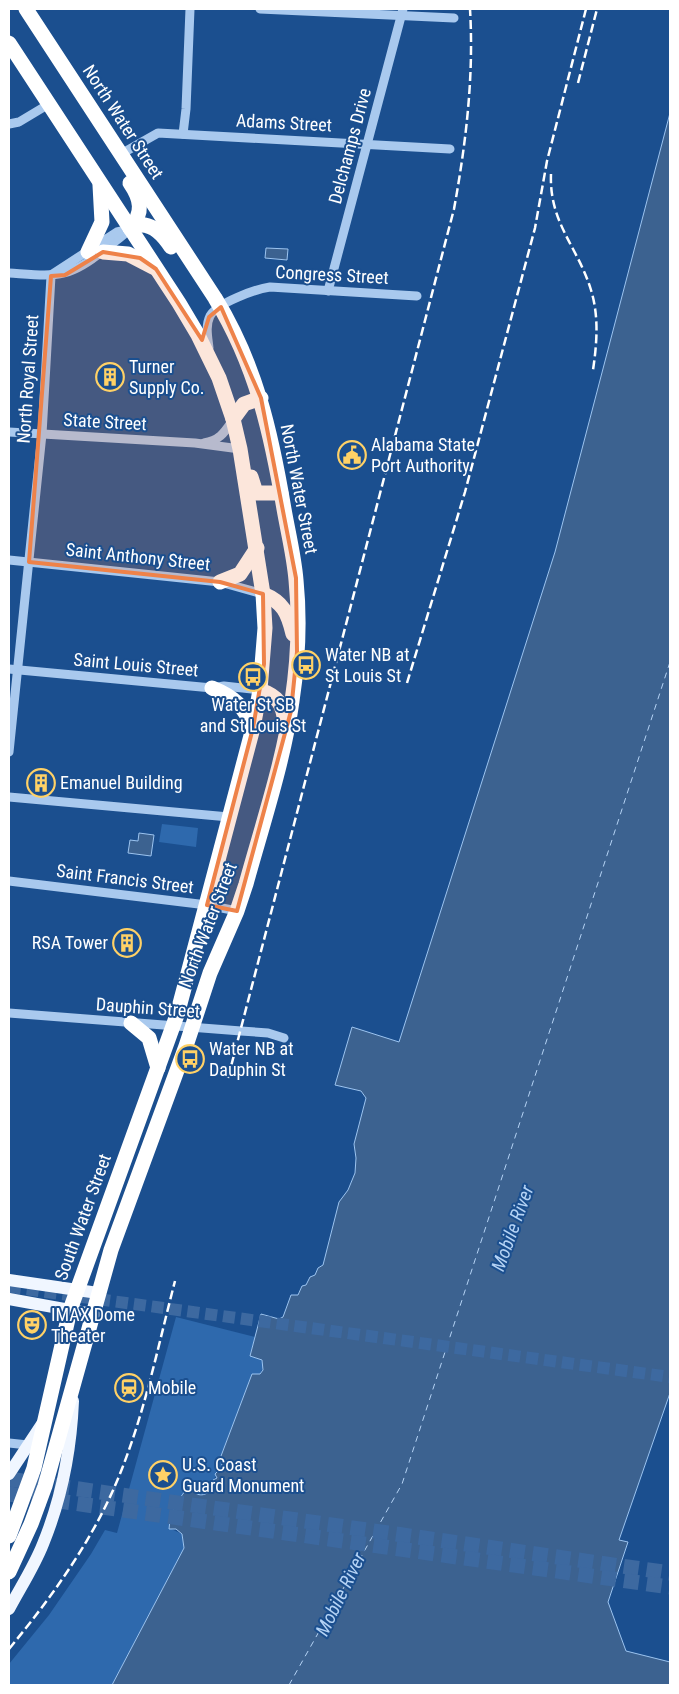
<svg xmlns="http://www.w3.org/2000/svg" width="679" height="1694" viewBox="0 0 679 1694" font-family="'Roboto Condensed',sans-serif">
<rect width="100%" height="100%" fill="#1b4f8f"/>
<g fill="#2e69ad">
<path d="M162,824l36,4 -2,19 -37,-5z"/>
<path d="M176,1317l79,20 -5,18 10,3 4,7 -4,9h-8l-31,82 1,11 -9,13v6l-3,6 -11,3 -6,-4 -3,-5c-11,12 -20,25 -21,42l13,6 2,14 -72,137h-103v-21l40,-49 42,-61 14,-24 12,3z"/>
</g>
<g fill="#3c6290" stroke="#9cc4f0">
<path d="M670,113v1280l-51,147 9,2 -20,60 18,49 44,11v23h-558l72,-137 -2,-14 -6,-5h-7c1,-18 10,-31 21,-44 4,11 13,13 21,5l2,-10 4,-2 -2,-4 7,-7 -1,-11 31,-82h8l3,-4 -1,-10 -12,-4 11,-42 18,5 4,-2 8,-22h7l4,-9 4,-1 4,-8 5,-2 3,-7 5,-3 16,-63 9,-12 7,-17 1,-15 -2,-14 12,-46 -5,-7 -26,-6 17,-58 47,15 156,-490z"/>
<path d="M266,248l22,1 -1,11 -22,-2z"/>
<path d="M139,833l15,2 -3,21 -23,-3 2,-13 8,1z"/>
</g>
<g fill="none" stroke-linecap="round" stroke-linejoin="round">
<path stroke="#b5d3f5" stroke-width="1" stroke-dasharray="6 5" stroke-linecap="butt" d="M289,1685l113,-201 268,-822"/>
<path stroke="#3d69a0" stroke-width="12" stroke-dasharray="12 6" stroke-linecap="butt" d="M9,1287l661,90"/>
<g stroke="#3d69a0" stroke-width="15" stroke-dasharray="15 8" stroke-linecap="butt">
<path d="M9,1479l661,94"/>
<path d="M9,1494l661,93"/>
</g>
<g stroke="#a9c9ee" stroke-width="9">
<path d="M260,9l194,9"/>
<path d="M9,124l10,-2 30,-18"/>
<path d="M183,134l3,-25 4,-100"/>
<path d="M121,154l37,-21 292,16"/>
<path d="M9,273c46,3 60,7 97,-25 9,-7 17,-11 24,-20"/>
<path d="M51,275l66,-43 13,-3"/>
<path d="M328,291l75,-282"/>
<path d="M209,348c-1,-10 -4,-22 1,-32 7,-13 46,-27 60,-29l147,9"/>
<path d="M9,432l186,11 45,6"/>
<path d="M204,443c16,-3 20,-10 29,-23"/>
<path d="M9,560l211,22 43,12"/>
<path d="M9,669l203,19 12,-2 36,4"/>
<path d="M9,752l33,-318 9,-158"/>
<path d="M9,797l220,20"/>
<path d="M9,881l198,24 30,6"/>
<path d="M9,1013l232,18 27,2 16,5"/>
<path d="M9,1443l19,2"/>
</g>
<g stroke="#f0f6ff" stroke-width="12">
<path d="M9,1280l89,13"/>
<path d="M9,1299l83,15"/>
<path d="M9,1474l33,-50"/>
<path d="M9,1609c11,-21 25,-42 34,-65 18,-44 28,-95 30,-143"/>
</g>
<g stroke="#fff" stroke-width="15">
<path d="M9,43l170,260 19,32 21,43 14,41 7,30 23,145 2,34 -5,62 -7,38 -76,287 -107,295 -36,158 -25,68"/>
<path d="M130,183c11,16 14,30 0,45"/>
<path d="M130,228c18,-10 32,5 41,19"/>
<path d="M88,252l14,-30 -2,-37"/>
<path d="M103,252l25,2 25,13"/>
<path d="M233,419l11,-15 17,-6"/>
<path d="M251,477l5,16h25"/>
<path d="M220,582l20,-8 17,-26"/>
<path d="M263,594c20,8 25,19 30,40"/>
<path d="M212,688c22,9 32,18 41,40"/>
<path d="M260,690c18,6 23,14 25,33"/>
<path d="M131,1023l18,15 9,30"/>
<path d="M9,1572l22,-48 14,-38 66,-236 75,-204 24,-73 27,-62 9,-27c16,-58 38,-124 46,-183 6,-40 8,-81 4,-121 -2,-24 -8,-48 -12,-71 -13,-77 -28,-144 -69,-211l-189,-289"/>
</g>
<g stroke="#fff" stroke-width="2.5" stroke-dasharray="9 4" stroke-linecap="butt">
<path d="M578,83l19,-74"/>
<path d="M551,174c-2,49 27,73 40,116 8,26 6,53 2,80"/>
<path d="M407,683l58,-191 70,-264 12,-67 39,-152"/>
<path d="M228,1078l226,-869c12,-66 20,-133 16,-200"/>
<path d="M9,1649c41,-50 79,-102 105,-161 29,-66 43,-138 61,-207"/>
</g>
</g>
<path fill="#ee8249" fill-opacity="0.2" stroke="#ee8249" stroke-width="4" stroke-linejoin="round" d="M103,252l37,6 16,11 46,71 7,-23 12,-10 40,91 35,180 1,74 -6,59 -54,200 -30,-6 46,-177 11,-64 -1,-70 -43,-12 -191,-20 22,-286 14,-1z"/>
<defs>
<symbol id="building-ring" viewBox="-11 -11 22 22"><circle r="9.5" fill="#1b4f8f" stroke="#ffd166" stroke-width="1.5"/><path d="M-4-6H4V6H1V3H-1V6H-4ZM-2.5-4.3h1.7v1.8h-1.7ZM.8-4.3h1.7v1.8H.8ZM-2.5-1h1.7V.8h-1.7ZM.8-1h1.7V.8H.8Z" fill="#ffd166"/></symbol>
<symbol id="civic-ring" viewBox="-11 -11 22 22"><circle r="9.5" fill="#1b4f8f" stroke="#ffd166" stroke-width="1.5"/><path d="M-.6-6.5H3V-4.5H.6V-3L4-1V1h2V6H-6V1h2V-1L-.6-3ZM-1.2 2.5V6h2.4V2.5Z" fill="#ffd166"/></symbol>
<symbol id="bus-ring" viewBox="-11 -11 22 22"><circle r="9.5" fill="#1b4f8f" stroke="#ffd166" stroke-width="1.5"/><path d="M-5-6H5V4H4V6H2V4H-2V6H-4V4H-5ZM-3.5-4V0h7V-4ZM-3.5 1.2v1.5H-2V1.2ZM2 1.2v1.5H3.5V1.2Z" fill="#ffd166"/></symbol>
<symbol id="theatre-ring" viewBox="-11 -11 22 22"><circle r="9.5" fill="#1b4f8f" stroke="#ffd166" stroke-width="1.5"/><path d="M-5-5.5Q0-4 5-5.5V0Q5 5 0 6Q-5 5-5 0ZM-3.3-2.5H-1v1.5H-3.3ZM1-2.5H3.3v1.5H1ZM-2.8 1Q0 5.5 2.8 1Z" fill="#ffd166"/></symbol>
<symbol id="station-ring" viewBox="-11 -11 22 22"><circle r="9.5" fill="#1b4f8f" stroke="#ffd166" stroke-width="1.5"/><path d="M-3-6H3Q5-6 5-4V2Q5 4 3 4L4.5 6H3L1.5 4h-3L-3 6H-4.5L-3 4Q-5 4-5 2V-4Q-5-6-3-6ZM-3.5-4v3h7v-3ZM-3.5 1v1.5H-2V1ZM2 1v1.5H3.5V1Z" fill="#ffd166"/></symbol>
<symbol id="sight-ring" viewBox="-11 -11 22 22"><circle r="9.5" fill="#1b4f8f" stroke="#ffd166" stroke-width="1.5"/><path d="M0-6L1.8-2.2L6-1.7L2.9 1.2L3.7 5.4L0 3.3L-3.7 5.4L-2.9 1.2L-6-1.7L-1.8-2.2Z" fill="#ffd166"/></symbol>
</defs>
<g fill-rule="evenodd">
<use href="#building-ring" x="94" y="361" width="32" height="32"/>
<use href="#civic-ring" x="336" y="439" width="32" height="32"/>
<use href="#bus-ring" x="290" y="649" width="32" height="32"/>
<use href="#bus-ring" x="237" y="661" width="32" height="32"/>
<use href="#building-ring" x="25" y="767" width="32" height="32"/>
<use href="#building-ring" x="111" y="927" width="32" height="32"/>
<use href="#bus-ring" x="174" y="1043" width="32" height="32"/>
<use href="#theatre-ring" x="16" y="1309" width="32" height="32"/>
<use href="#station-ring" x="113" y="1372" width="32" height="32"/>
<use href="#sight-ring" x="147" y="1459" width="32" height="32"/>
</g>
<g text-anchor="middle" stroke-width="4" stroke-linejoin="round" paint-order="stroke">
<g font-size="18" fill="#fff" stroke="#1b4f8f">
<text transform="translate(123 122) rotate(57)" y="6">North Water Street</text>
<text transform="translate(284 123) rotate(3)" y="6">Adams Street</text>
<text transform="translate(350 146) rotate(-75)" y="6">Delchamps Drive</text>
<text transform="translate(332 275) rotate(3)" y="6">Congress Street</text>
<text transform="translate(28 379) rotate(-86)" y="6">North Royal Street</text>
<text transform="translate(105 422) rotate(3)" y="6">State Street</text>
<text transform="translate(299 489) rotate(79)" y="6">North Water Street</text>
<text transform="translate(138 557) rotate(6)" y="6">Saint Anthony Street</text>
<text transform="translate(136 665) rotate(5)" y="6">Saint Louis Street</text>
<text transform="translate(125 879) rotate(7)" y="6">Saint Francis Street</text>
<text transform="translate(208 925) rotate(-69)" y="6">North Water Street</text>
<text transform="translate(148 1008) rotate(4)" y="6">Dauphin Street</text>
<text transform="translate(83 1217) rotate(-70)" y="6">South Water Street</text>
</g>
<g font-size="18" fill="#fff" stroke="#1b4f8f" text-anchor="start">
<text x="129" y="373">Turner<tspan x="129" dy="21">Supply Co.</tspan></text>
<text x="371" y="451">Alabama State<tspan x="371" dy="21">Port Authority</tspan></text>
<text x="325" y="661">Water NB at<tspan x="325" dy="21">St Louis St</tspan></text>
<text x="253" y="711" text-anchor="middle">Water St SB<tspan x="253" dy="21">and St Louis St</tspan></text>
<text x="60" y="789">Emanuel Building</text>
<text x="108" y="949" text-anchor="end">RSA Tower</text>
<text x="209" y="1055">Water NB at<tspan x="209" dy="21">Dauphin St</tspan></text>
<text x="51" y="1321">IMAX Dome<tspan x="51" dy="21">Theater</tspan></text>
<text x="148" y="1394">Mobile</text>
<text x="182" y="1471">U.S. Coast<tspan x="182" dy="21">Guard Monument</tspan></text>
</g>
<g font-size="19" font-style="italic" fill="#b5d3f5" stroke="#1b4f8f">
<text transform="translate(512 1228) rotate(-70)" y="7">Mobile River</text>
<text transform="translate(340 1594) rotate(-64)" y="7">Mobile River</text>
</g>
</g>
<rect width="679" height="1694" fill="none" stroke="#ffffff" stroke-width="20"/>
</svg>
